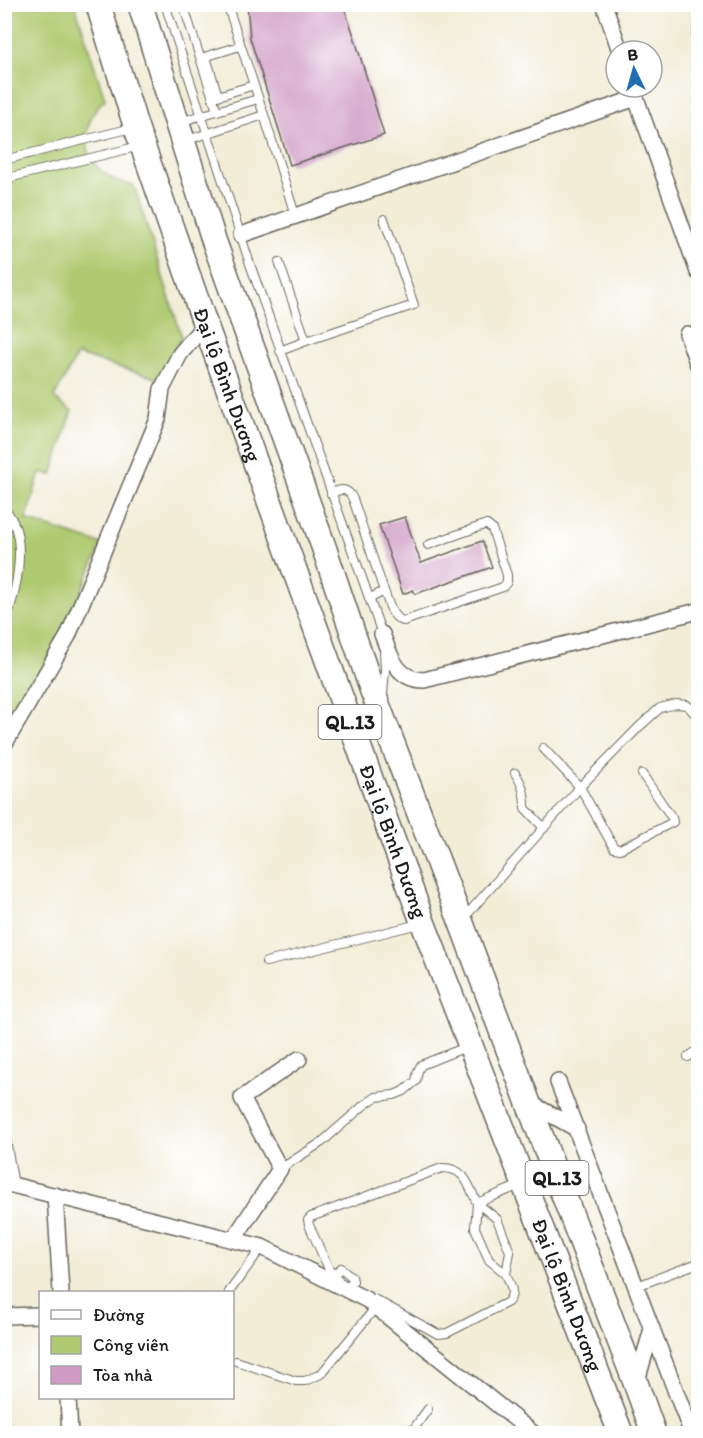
<svg xmlns="http://www.w3.org/2000/svg" width="703" height="1438" viewBox="0 0 703 1438" font-family="Itim,sans-serif">
<rect width="100%" height="100%" fill="#fff"/>
<filter id="ink" filterUnits="userSpaceOnUse"><feTurbulence type="fractalNoise" baseFrequency=".0167" numOctaves="2"/><feDisplacementMap in="SourceGraphic" scale="12" xChannelSelector="R" yChannelSelector="G"/><feConvolveMatrix kernelMatrix="1 2 1 2 8 2 1 2 1" color-interpolation-filters="sRGB"/></filter>
<filter id="wash" filterUnits="userSpaceOnUse"><feTurbulence type="fractalNoise" baseFrequency=".008" numOctaves="4" result="noise"/><feDisplacementMap in="SourceGraphic" scale="24" xChannelSelector="R" yChannelSelector="G"/><feGaussianBlur stdDeviation="1.35" result="paint"/><feColorMatrix in="noise" values="0 0 0 0 0 0 0 0 0 0 0 0 0 0 0 0 0 1.4 0 .05"/><feComposite in="paint" operator="in"/></filter>
<g filter="url(#wash)">
<rect width="100%" height="100%" fill="#f1edd7"/>
<path fill="#afca70" stroke="#667346" stroke-width="1.5" d="M5,5h70l30,94c-34,32 -18,81 29,86l48,153 -11,16 -11,25 -83,-24 -23,43 18,13 -20,64 -12,-3 -14,48 76,24 -37,84 -60,105z"/>
<g id="blocks">
<g fill="#cf9bc5">
<path d="M247,4h96l11,32 30,99 -94,30 -40,-127z"/>
<path d="M405,517l16,46 61,-22 10,26 -77,27 -2,-4 -10,4 -24,-69z"/>
</g>
</g>
</g>
<g filter="url(#ink)">
<use href="#blocks" fill-opacity="0" stroke="#67655d" stroke-width="1.5"/>
<g fill="none" stroke-linecap="round" stroke-linejoin="round">
<defs>
<g id="service">
<path d="M165,4l85,260 132,370"/>
<path d="M183,4l34,107"/>
<path d="M227,4l37,111 31,100"/>
<path d="M698,27l-2,11 2,48"/>
<path d="M206,57l12,39 36,-11"/>
<path d="M201,58l39,-12"/>
<path d="M179,122l79,-23"/>
<path d="M184,141l80,-26"/>
<path d="M4,160l128,-32"/>
<path d="M4,179l136,-33"/>
<path d="M279,262l27,79 108,-36 -30,-86"/>
<path d="M280,351l26,-10"/>
<path d="M331,494c10,-6 17,-6 22,5l31,92 -15,8"/>
<path d="M4,509c26,24 13,85 0,114"/>
<path d="M384,591c5,11 7,28 20,30l99,-34 4,-5v-7l-15,-46 -5,-4h-3l-56,20"/>
<path d="M383,694l2,-24 -1,-18"/>
<path d="M543,748l37,39 34,61 6,1 53,-27 -1,-4 -30,-44"/>
<path d="M515,773c8,12 10,21 10,35l19,20"/>
<path d="M464,918l116,-131 59,-60 21,-19 17,-4 10,1 11,12"/>
<path d="M266,962l153,-38"/>
<path d="M688,1057l10,-7"/>
<path d="M4,1129l10,56"/>
<path d="M280,1169l42,-27 41,-36 13,-9 18,-2 10,-4 12,-10 2,-10 3,-6 45,-18"/>
<path d="M477,1203l20,16 13,33 -4,22 -17,-14 -14,-32z"/>
<path d="M331,1277l10,-9 11,9 1,4 -8,8"/>
<path d="M338,1279l-6,-3 -23,-51 -1,-5 3,-3 131,-49c24,0 26,17 35,35l43,-18"/>
<path d="M637,1286l61,-23"/>
<path d="M229,1292l33,-45"/>
<path d="M374,1299l64,35 9,-1 61,-31c8,-9 2,-18 -2,-28"/>
<path d="M236,1361l60,20h9l16,-7 55,-67"/>
<path d="M410,1434l18,-25"/>
</g>
<g id="minor">
<path d="M604,4l16,47"/>
<path d="M632,87l66,185"/>
<path d="M241,235l395,-137"/>
<path d="M687,334l11,31"/>
<path d="M382,634c8,21 14,46 42,46l274,-69"/>
<path d="M4,745l64,-109 90,-217 4,-30 18,-35 25,-30"/>
<path d="M558,1082l134,352"/>
<path d="M528,1102l49,27"/>
<path d="M4,1183l258,64 105,53 167,134"/>
<path d="M55,1195l6,97"/>
<path d="M233,1240l47,-71 -38,-71 57,-39"/>
<path d="M4,1316l36,-1"/>
<path d="M636,1384l16,-55"/>
<path d="M68,1398l2,36"/>
</g>
<g id="trunk">
<path id="s1" d="M98,4l38,123 69,197 218,599 198,511"/>
<path d="M140,4l74,237 109,304 49,145 89,232 67,180 108,282 18,50"/>
</g>
</defs>
<use href="#service" stroke="#67655d" stroke-width="10"/>
<use href="#minor" stroke="#67655d" stroke-width="18"/>
<use href="#trunk" stroke="#67655d" stroke-width="27"/>
<use href="#service" stroke="#fff" stroke-width="8"/>
<use href="#minor" stroke="#fff" stroke-width="15"/>
<use href="#trunk" stroke="#fff" stroke-width="24"/>
</g>
</g>
<g text-anchor="middle" stroke-width="6" stroke-linejoin="round" paint-order="stroke">
<g fill="#fff" stroke="#606060" stroke-width="1.5">
<rect x="318.5" y="705" width="63" height="34" rx="4.5"/>
<rect x="525.5" y="1161" width="63" height="34" rx="4.5"/>
</g>
<g font-size="20" font-weight="bold" fill="#1c1c1c">
<text x="350" y="729">QL.13</text>
<text x="557" y="1185">QL.13</text>
</g>
<g font-size="21" fill="#1c1c1c" stroke="#fff">
<text dy="7" stroke="none"><textPath href="#s1" startOffset="402">Đại lộ Bình Dương</textPath></text>
<text dy="7" stroke="none"><textPath href="#s1" startOffset="888">Đại lộ Bình Dương</textPath></text>
<text dy="7" stroke="none"><textPath href="#s1" startOffset="1374">Đại lộ Bình Dương</textPath></text>
</g>
</g>
<rect width="703" height="1438" fill="none" stroke="#fff" stroke-width="24"/>
<rect x="39" y="1291" width="195" height="108" fill="#ffffff" stroke="#a4a4a4" stroke-width="1.5"/>
<rect x="51" y="1310" width="30" height="9" fill="#ffffff" stroke="#a4a4a4" stroke-width="1.5"/>
<text x="93" y="1321" font-size="18" fill="#1c1c1c">Đường</text>
<rect x="51" y="1336" width="30" height="18" fill="#afca70" stroke="#a4a4a4" stroke-width="1.5"/>
<text x="93" y="1351" font-size="18" fill="#1c1c1c">Công viên</text>
<rect x="51" y="1366" width="30" height="18" fill="#cf9bc5" stroke="#a4a4a4" stroke-width="1.5"/>
<text x="93" y="1381" font-size="18" fill="#1c1c1c">Tòa nhà</text>
<g transform="translate(634 69) rotate(355)"><circle r="28" fill="#ffffff" stroke="#a4a4a4" stroke-width="1.5"/>
<path d="M0-4.5L10 22L0 15L-10 22Z" fill="#1f6fb2"/>
<text y="-9" font-size="16" font-weight="bold" text-anchor="middle" fill="#1c1c1c">B</text>
</g>
</svg>
